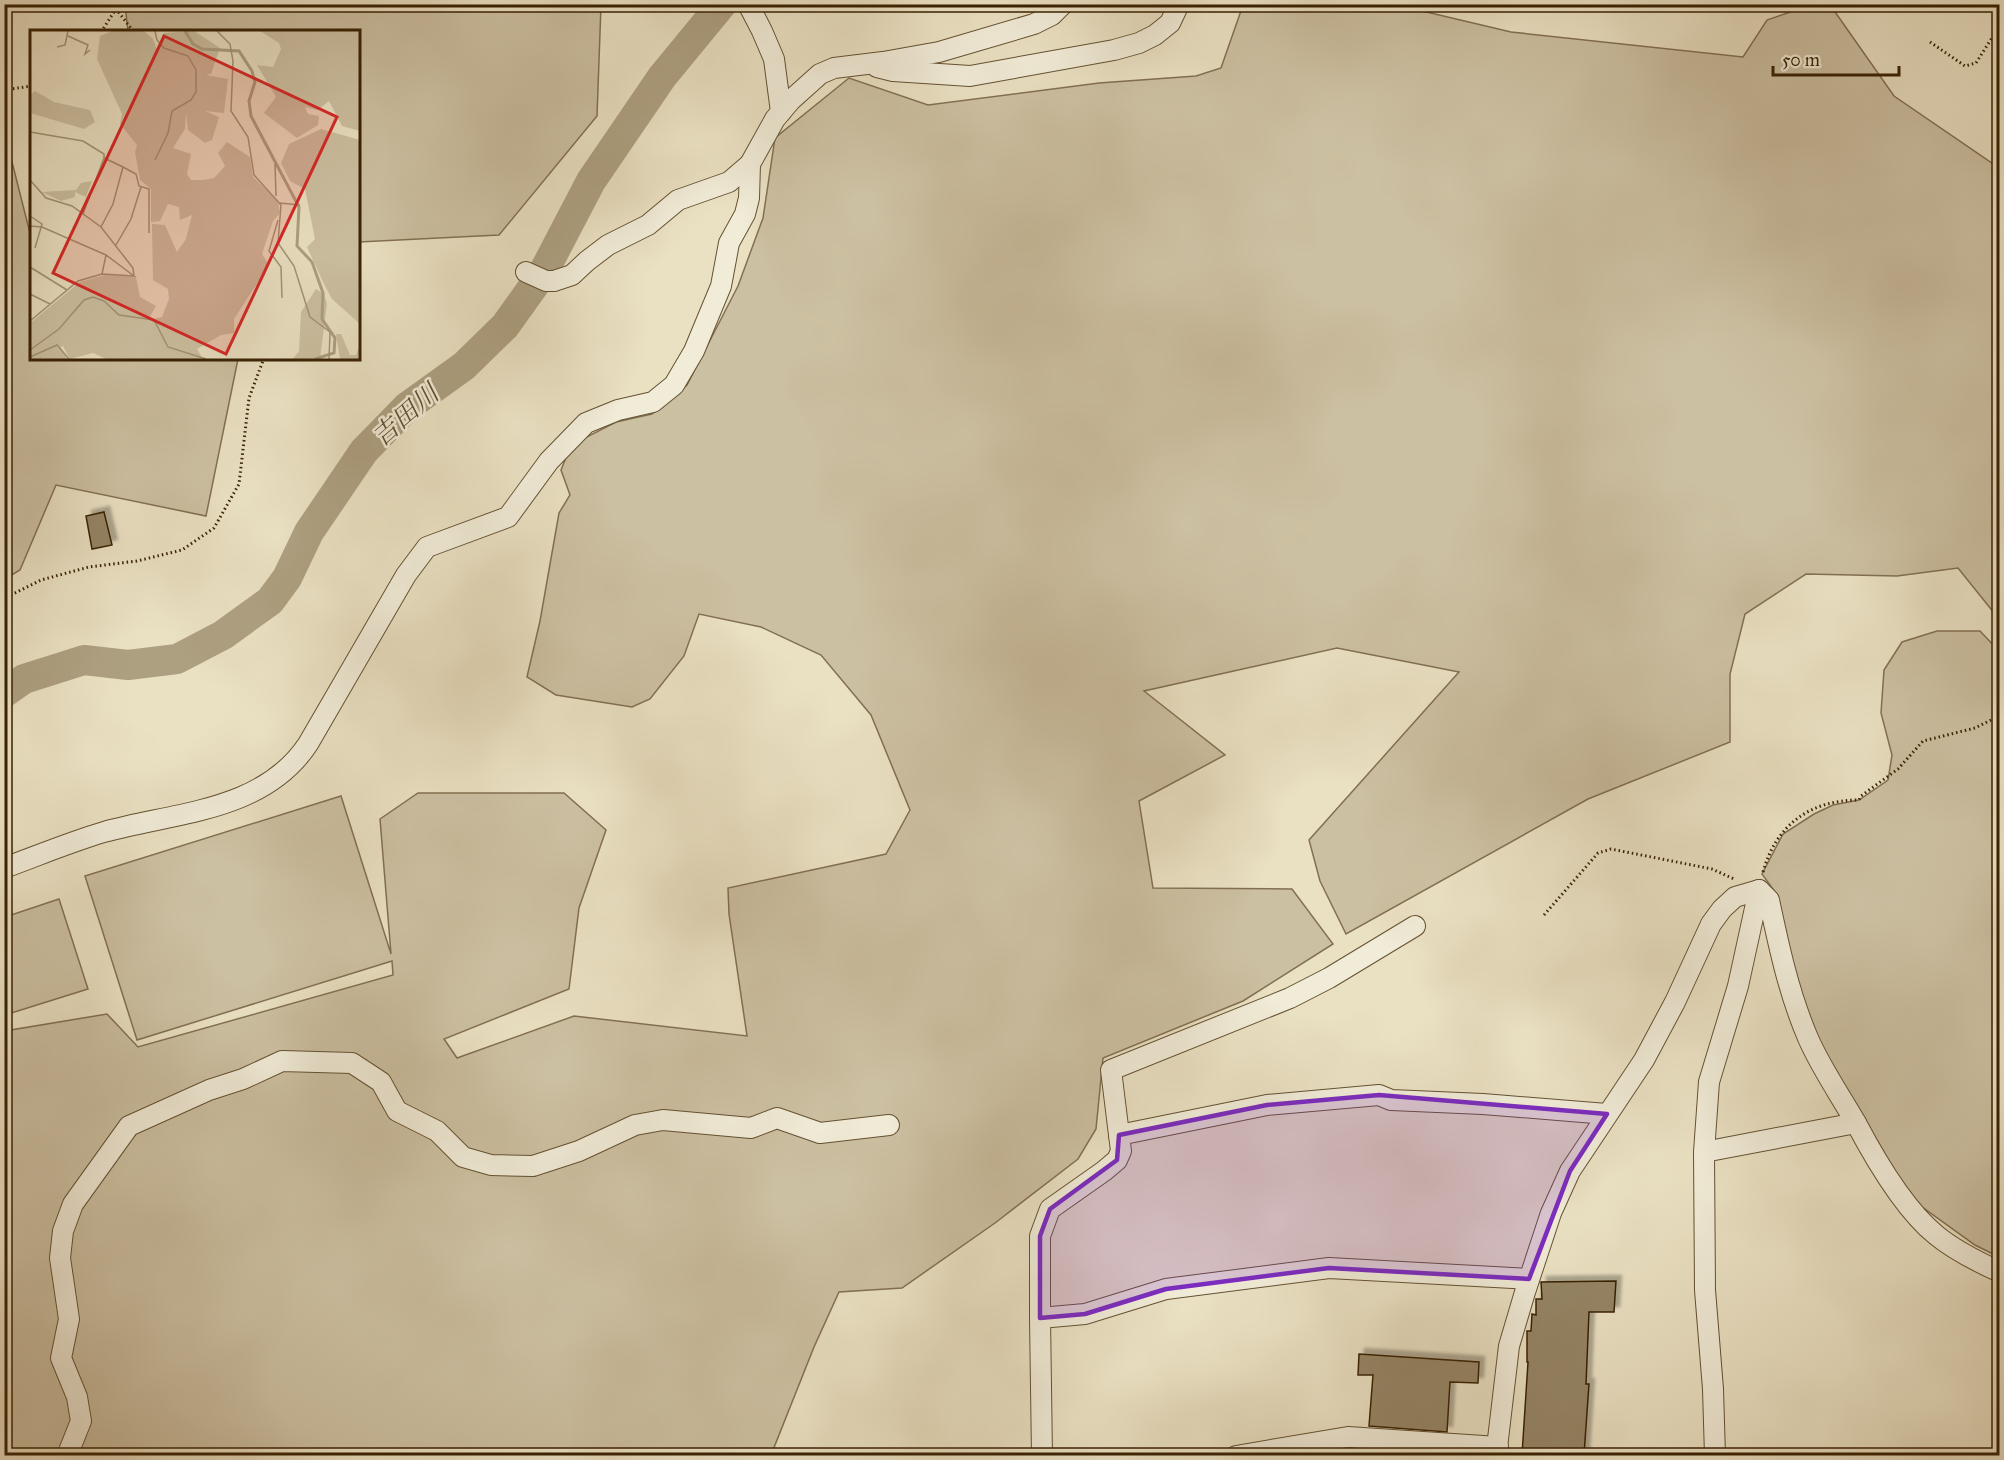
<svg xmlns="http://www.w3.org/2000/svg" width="2004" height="1460" viewBox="0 0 2004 1460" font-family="'IM FELL Great Primer','Noto Serif JP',serif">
<defs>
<filter id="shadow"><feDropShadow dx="5.5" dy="-5.5" stdDeviation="1.5" flood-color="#0004"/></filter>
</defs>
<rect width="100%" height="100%" fill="#eae1c3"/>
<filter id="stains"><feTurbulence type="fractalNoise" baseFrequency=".00333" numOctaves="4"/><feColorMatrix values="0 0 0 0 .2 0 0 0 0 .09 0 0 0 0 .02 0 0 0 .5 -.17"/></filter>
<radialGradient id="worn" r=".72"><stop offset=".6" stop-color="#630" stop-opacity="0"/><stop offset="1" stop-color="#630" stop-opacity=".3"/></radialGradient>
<g fill="#ccc0a2" stroke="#827052" stroke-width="1.5">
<path d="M125,5h476l-4,111 -98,119 -140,7 -1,-210 -230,-1z"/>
<path d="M1243,5h154l114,27 232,25 24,-37 29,-10 37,-1 61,87 105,72v451l-41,-51 -61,8 -91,-2 -61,40 -15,60v68l-142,57 -242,135 -26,-53 -11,-41 150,-168 -122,-24 -193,43 81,64 -86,46 14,87 139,1 41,55 -90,57 -140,57 -7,71 -18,30 -83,64 -93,65 -63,4 -25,55 -41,103 -4,5 -764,1v-425l102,-17 31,33 255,-72 -1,-14 -255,79 -52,-164 256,-80 50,158 -11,-135 38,-26h146l42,37 -27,78 -10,81 -125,50 13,19 117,-42 173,20 -18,-122 -1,-26 158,-34 24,-44 -39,-95 -50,-60 -60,-28 -62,-13 -15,42 -34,43 -18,8 -76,-12 -29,-18 13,-56 19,-108 11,-18 -9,-25 10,-25 45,-23 36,-8 35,-29 51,-99 25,-68 12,-80 74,-60 79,27 171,-22 97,-7 25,-8z"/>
<path d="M5,151l5,3 21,83 1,121 206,1 -32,157 -150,-31 -36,85 -15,9z"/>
<path d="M1937,631h43l20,21 -1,605 -24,-12 -64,-46 -88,-151 -31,-66 -15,-64 1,-22 -16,-22 21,-40 31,-20 19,-9 26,-5 29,-20 4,-25 -11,-42 3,-43 18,-28z"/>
<path d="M59,899l29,90 -83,26v-98z"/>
</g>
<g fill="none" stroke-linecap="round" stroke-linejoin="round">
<path stroke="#ada081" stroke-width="30" d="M4,693l20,-14 60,-19 44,5 49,-6 46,-24 47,-34 17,-23 22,-46 55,-81 43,-44 57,-41 41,-40 38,-53 48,-92 71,-104 60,-73"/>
</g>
<g fill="#958566" stroke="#382102" stroke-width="1.5" filter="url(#shadow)">
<path d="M104,512l8,33 -20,4 -6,-33z"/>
<path d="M1616,1281l-2,31h-25l-3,72h3l-5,71h-62l6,-93h-1v-31h4l1,-17 4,1v-16h6l-1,-17z"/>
<path d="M1359,1354l120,8 -1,21 -28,-1 -3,50 -78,-6 4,-51h-15z"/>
</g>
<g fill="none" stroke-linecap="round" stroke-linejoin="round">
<defs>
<g id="street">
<path d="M748,4l14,27 12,28 7,53"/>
<path d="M877,67l16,4 77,5 144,-26 25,-7 16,-8 15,-12 9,-19"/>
<path d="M526,272l20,9h8l18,-6 15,-14 21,-16 40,-20 30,-25 51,-18 21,-18"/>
<path d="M4,868c33,-12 66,-26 100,-36 71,-20 159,-20 204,-88l98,-169 21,-28 81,-30 41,-56 37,-38 32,-13 35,-8 21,-17 20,-34 27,-65 8,-43 16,-29 4,-16 1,-34 25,-45 16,-19 29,-26 14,-6 49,-6 56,-10 95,-28 18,-9 11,-11"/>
<path d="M1856,1123c19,36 48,86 80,112 18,15 42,27 64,37"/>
<path d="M1119,1135l148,-30 112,-10 12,5 92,4 124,10"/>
<path d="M1704,1152l152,-29c-16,-28 -35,-55 -48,-85 -19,-44 -29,-91 -39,-138l-10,-10 -21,96 -29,96 -5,70 1,138 8,99 2,67"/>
<path d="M1040,1318v-82l10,-27 54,-38 13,-11 4,-9 -10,-81 179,-72 39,-20 86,-52"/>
<path d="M67,1456l14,-35 -4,-24 -16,-39 8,-39 -9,-61 3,-27 10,-27 56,-78 80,-36 34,-11 39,-18 70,2 29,19 16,29 40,20 26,26 28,8 42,1 46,-15 56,-26 28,-5 88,8 26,-10 43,15 69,-8"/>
<path d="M1042,1456l-2,-138 45,-4 81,-25 163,-21 200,11"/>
<path d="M1236,1456l112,-19 150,10"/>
<path d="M1496,1456l13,-110 16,-54 26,-79 19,-42 74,-111 31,-58 36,-78 11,-15 13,-12 24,-7"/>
</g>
</defs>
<use href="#street" stroke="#645132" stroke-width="22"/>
<g stroke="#382102" stroke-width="3" stroke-dasharray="1.5 3" stroke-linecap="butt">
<path d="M101,32l15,-23 18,23"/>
<path d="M1930,42l35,24 11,-3 19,-30"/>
<path d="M4,90l28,-4"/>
<path d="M2000,527l-3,3 3,75"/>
<path d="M4,601l5,-5 32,-16 48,-13 48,-6 45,-11 32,-22 25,-44 10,-86 15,-40"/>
<path d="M2000,605l-3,22 3,13"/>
<path d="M1763,872c13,-47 47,-72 96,-72l2,-4 37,-27 25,-28 52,-13 18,-9 7,-10"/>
<path d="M1544,915l54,-62 13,-4 101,20 22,10"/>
</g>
<use href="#street" stroke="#f1ecd8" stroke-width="20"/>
</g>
<path fill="#7b2cbf" fill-opacity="0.2" stroke="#7b2cbf" stroke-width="4.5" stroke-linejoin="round" d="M1379,1095l228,19 -37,57 -41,108 -200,-11 -163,21 -81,25 -45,4v-82l10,-27 67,-49 2,-25 148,-30z"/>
<g text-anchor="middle" stroke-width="5" stroke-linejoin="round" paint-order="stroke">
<g font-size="26" font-style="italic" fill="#614d2e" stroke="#f1ecd8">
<text transform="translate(405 415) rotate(-41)" y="9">吉田川</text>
</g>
</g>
<g transform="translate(30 30)">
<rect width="330" height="330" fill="#eae1c3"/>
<path d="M82,1h32l9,8 4,11 7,-17 30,-2 26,17 -9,26 -5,1 22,4 -4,34 -19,-2 14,6 -7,23 -7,3 -17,-13 -2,-18 -1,17 -12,19 18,6 -4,20 4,6h13l10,-2 11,-12 -7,-13 9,-11 23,15 3,20 25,24 2,12 -7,8 -11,33 7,11 -35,54v14l-13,2 -24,14 6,10h-97l-13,-6 -23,6 -7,-13 -6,4 4,-2 6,11h-37v-36l50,-41 25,-7 31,2 4,20 16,9 -8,14 14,-3 7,-18 -1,-10 -15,-9 -1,-56 13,1 12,27 9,-13 6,-24 -12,5 -1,-13 -11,-3 -8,17 -9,1v-33l-11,-9 -5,-28 2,-7 -17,-21 2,-10 -25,-55 3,-23zM230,1h100v100l-18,-5 -13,-25 -11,9 -13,-3 3,7 11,2 -1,9 -21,13 -33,-25 12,-16 -19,-32 16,2 8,-18 -2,-6zM5,61l19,11 36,8 5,12 -11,7 -54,-16v-18zM291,99l39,11v184l-28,-25 -8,-15 -17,-37 8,-8 -10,-50 -15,-8 -9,-18 8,-19zM62,151l-6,16 -11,-5v5l-14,4 -19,-9 34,-2 5,-7zM286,259l8,5 3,10 -7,55h-27l6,-8 2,-39zM306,304h5l9,21h6l4,-10v14h-20z" fill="#ccc0a2"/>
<path fill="none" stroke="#ada081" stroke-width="3" d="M155,1l8,13 9,5 37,2 13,20 3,11 -6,19 2,15 48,91 -2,39 15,16 11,31 -1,26 13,19 -1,15 -19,6"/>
<path fill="none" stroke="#a39476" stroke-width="1.5" d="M187,1l13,13 3,17 -2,50 17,26 6,38 27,30 -3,38 16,23 16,51 20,15 -1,27M38,6l20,9 -3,9 5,-4M27,17l8,-2 3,-14M0,102l53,9 21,13v4l19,9 -10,37 -12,23M125,130l13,-27 4,-22 19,-11 5,-8v-22l-8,-14 -24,-8 -7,-8 -2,-9M245,134l1,32M93,137l13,7 3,12 10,3v44M0,150l16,18 26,8 29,21 32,41 1,8M250,173l20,2M53,184l21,-56M0,186l12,8 -7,24M248,190l-9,31 12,16 1,31M0,196l12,1 64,28 28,21 -32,-2 4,-19M86,215l15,-26 10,-32M0,237l37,23M0,264l20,10M0,291l48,-40 24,-7M0,320l29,-21 25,-29 9,-3 11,4 15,14 35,5 14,27 38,12M0,327l27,-12 12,14"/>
<path fill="#d62828" fill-opacity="0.15" stroke="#d62828" stroke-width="3" d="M134,6l173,81 -111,237 -173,-81z"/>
<rect width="330" height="330" fill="none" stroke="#382102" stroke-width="3"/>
</g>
<rect width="2004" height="1460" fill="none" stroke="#eae1c3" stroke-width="24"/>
<rect x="6" y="6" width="1992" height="1448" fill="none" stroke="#382102" stroke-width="3"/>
<rect x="12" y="12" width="1980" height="1436" fill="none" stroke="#382102" stroke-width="1.5"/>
<path d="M1773 66v9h126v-9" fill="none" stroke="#382102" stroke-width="3"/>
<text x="1782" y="66" font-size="18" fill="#382102" stroke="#f1ecd8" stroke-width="4.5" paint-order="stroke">50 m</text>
<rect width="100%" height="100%" filter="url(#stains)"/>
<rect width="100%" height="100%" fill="url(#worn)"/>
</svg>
